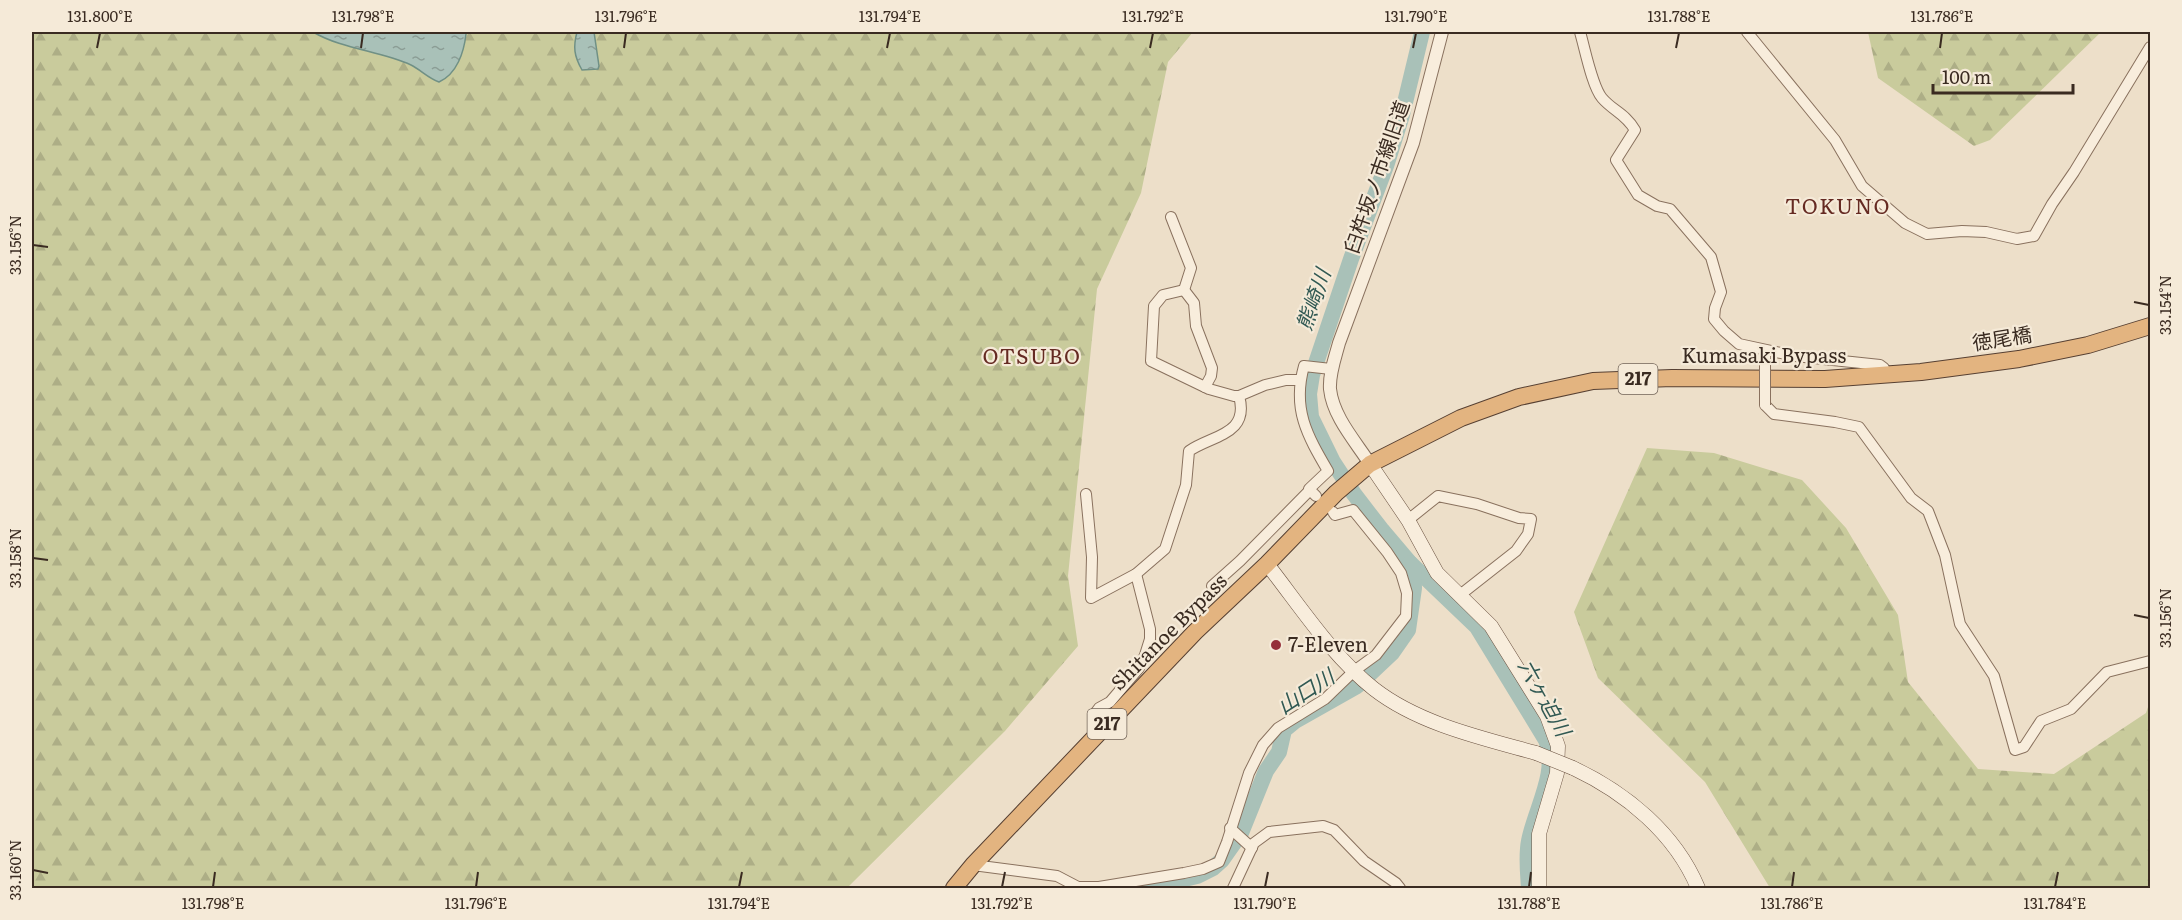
<svg xmlns="http://www.w3.org/2000/svg" width="2182" height="920" viewBox="0 0 2182 920" font-family="Literata,'Noto Sans JP',serif">
<defs>
<pattern id="forest-firs" width="22" height="20" patternUnits="userSpaceOnUse" patternTransform="scale(1.5)"><rect width="22" height="20" fill="#c9cb9c"/><path d="M5 1l3.5 6h-7zM16 11l3.5 6h-7z" fill="#adae86"/></pattern>
<pattern id="water-ripples" width="26" height="14" patternUnits="userSpaceOnUse" patternTransform="scale(1.5)"><rect width="26" height="14" fill="#a9c1b8"/><path d="M2 4q2-2 4 0t4 0M15 11q2-2 4 0t4 0" fill="none" stroke="#8b9d95"/></pattern>
</defs>
<rect width="100%" height="100%" fill="#eddfc9"/>
<g fill="url(#forest-firs)">
<path d="M32,32h1161l-25,30 -27,131 -44,96 -29,287 10,70 -73,85 -158,157h-815z"/>
<path d="M1868,32h233l-111,108 -16,6 -96,-68z"/>
<path d="M1647,448l67,5 88,27 44,48 52,87 10,67 70,87 76,5 92,-61 4,-12v187h-380l-65,-106 -107,-104 -24,-66z"/>
</g>
<g fill="url(#water-ripples)" stroke="#709085" stroke-width="1.5">
<path d="M313,32h153v2c-2,18 -9,40 -27,48 -11,-4 -18,-12 -28,-17 -31,-14 -69,-16 -98,-33z"/>
<path d="M577,32h17l5,34 -1,3 -16,1c-8,-14 -9,-23 -5,-38z"/>
</g>
<g fill="none" stroke-linecap="round" stroke-linejoin="round">
<g stroke="#a9c1b8" stroke-width="16">
<path d="M1422,32l-20,83 -16,51 -35,93 -39,116 -3,19 2,23 22,45 21,32 27,35 28,33 68,65 69,113c13,32 -11,69 -17,101 -3,15 -1,32 0,47"/>
<path d="M1147,888l50,-12 16,-8 9,-8 19,-27 25,-62 13,-19 5,-22 11,-9 62,-35 35,-33 16,-23 6,-42 -1,-20 -3,-5"/>
</g>
<defs>
<g id="minor">
<path d="M1580,32c5,17 12,54 22,66 11,13 23,15 33,32l-19,30 22,35 19,11 13,3 41,48 10,35 -6,16 -1,11 10,12 15,13 56,12 85,9 4,3 1,7"/>
<path d="M1747,32l88,108 27,46 43,37 22,11 35,-3 24,1 31,7 17,-3 18,-32 22,-32 76,-125"/>
<path d="M1171,217l20,51 -7,22"/>
<path d="M1184,290l-21,5 -9,11 -3,55 58,28 25,7h5l26,-11 21,-5h14"/>
<path d="M1184,290l10,13 2,23 16,42 -1,8 -6,11"/>
<path d="M1765,405l9,9 61,8 24,5 52,71 17,13 17,44 15,69 34,52 21,74 9,-3 17,-26 30,-12 36,-37 43,-11"/>
<path d="M1086,494l6,63 -1,41 45,-24 29,-25 21,-64 3,-34c23,-16 61,-16 50,-55"/>
<path d="M1316,496l-7,-7 19,-18c-21,-36 -36,-62 -24,-105l27,3"/>
<path d="M1408,520l30,-24 39,8 42,14 12,1 -3,15 -12,17 -56,44"/>
<path d="M1212,586l28,-25 70,-71"/>
<path d="M1105,726l-7,-8 -2,-6 3,-4 11,-6 29,-34 6,-13 5,-16v-10l-14,-55"/>
<path d="M1230,828l22,20"/>
<path d="M973,865l84,11 21,11h21l85,-14 19,-4 16,-7 8,-20 22,-69 14,-28 15,-17 47,-29 29,-28 22,-16 30,-39 1,-23 -6,-20 -14,-21 -34,-42 -18,5 -2,-3"/>
<path d="M1233,888l21,-45 15,-11 54,-6 11,4 30,31 32,22 4,5"/>
</g>
<path id="tertiary" d="M1370,464c-14,-22 -37,-47 -40,-75 -1,-15 5,-31 9,-46l74,-200 29,-111"/>
<g id="secondary">
<path d="M1370,464l38,56 29,53 54,53 56,90 11,30 -1,27 -18,61v54"/>
<path d="M1267,564c33,42 65,92 107,125 45,35 108,49 162,64"/>
<path d="M1573,768c53,25 102,65 125,120"/>
</g>
<path id="trunk" d="M954,888l19,-23 222,-233 72,-68 69,-71 34,-29 91,-46 58,-21 74,-16 79,-3 153,1 96,-7 98,-13 69,-14 62,-19"/>
</defs>
<use href="#minor" stroke="#89715e" stroke-width="12"/>
<use href="#tertiary" stroke="#89715e" stroke-width="14"/>
<use href="#secondary" stroke="#6b5241" stroke-width="15"/>
<use href="#trunk" stroke="#574032" stroke-width="18"/>
<use href="#minor" stroke="#f8eddc" stroke-width="10"/>
<use href="#tertiary" stroke="#f8eddc" stroke-width="12"/>
<use href="#secondary" stroke="#f8eddc" stroke-width="14"/>
<use href="#trunk" stroke="#e3b480" stroke-width="16"/>
<defs>
<path id="minor-bridge" d="M1765,405v-49"/>
<path id="secondary-bridge" d="M1536,753l37,15"/>
</defs>
<use href="#minor-bridge" stroke="#89715e" stroke-width="12" stroke-linecap="butt"/>
<use href="#secondary-bridge" stroke="#6b5241" stroke-width="15" stroke-linecap="butt"/>
<use href="#minor-bridge" stroke="#f8eddc" stroke-width="10"/>
<use href="#secondary-bridge" stroke="#f8eddc" stroke-width="14"/>
</g>
<path fill="none" stroke="#3a2b21" stroke-width="2" d="M97,48l3,-15M361,48l2,-15M624,48l2,-15M887,48l3,-15M1150,48l3,-15M1413,48l3,-15M1676,48l3,-15M1940,48l2,-15M33,245l15,2M2134,302l15,3M33,558l15,2M2134,615l15,3M33,870l15,3M213,887l2,-15M476,887l2,-15M739,887l3,-15M1002,887l3,-15M1265,887l3,-15M1529,887l2,-15M1792,887l2,-15M2055,887l3,-15"/>
<circle fill="#953039" stroke="#f5ead8" stroke-width="2" cx="1276" cy="645" r="6"/>
<g text-anchor="middle" stroke-width="4.5" stroke-linejoin="round" paint-order="stroke">
<g fill="#f5ead8" stroke="#726458" stroke-width="1.5">
<rect x="1618.5" y="364" width="39" height="30" rx="4.5"/>
<rect x="1087.5" y="709" width="39" height="30" rx="4.5"/>
</g>
<g font-size="18" font-weight="bold" fill="#3a2b21">
<text x="1638" y="385">217</text>
<text x="1107" y="730">217</text>
</g>
<g font-size="20" fill="#3a2b21" stroke="#f5ead8">
<text transform="translate(1377 177) rotate(-71)" y="7">臼杵坂ノ市線旧道</text>
<text transform="translate(2002 339) rotate(-9)" y="7">徳尾橋</text>
<text x="1764" y="363">Kumasaki Bypass</text>
<text transform="translate(1169 632) rotate(-45)" y="7">Shitanoe Bypass</text>
</g>
<g font-size="20" fill="#3a2b21" stroke="#f5ead8" text-anchor="start">
<text x="1288" y="652">7-Eleven</text>
</g>
<g font-size="21" letter-spacing="1.5" fill="#652a22" stroke="#f5ead8">
<text x="1838" y="214">TOKUNO</text>
<text x="1032" y="364">OTSUBO</text>
</g>
<g font-size="21" font-style="italic" fill="#315953" stroke="#f5ead8">
<text transform="translate(1314 300) rotate(-71)" y="7">熊崎川</text>
<text transform="translate(1306 692) rotate(-33)" y="7">山口川</text>
<text transform="translate(1544 698) rotate(61)" y="7">六ヶ迫川</text>
</g>
</g>
<rect width="2182" height="920" fill="none" stroke="#f5ead8" stroke-width="66"/>
<path d="M1933 84v9h140v-9" fill="none" stroke="#3a2b21" stroke-width="3"/>
<text x="1942" y="84" font-size="18" fill="#3a2b21" stroke="#f5ead8" stroke-width="4.5" paint-order="stroke">100 m</text>
<rect x="33" y="33" width="2116" height="854" fill="none" stroke="#3a2b21" stroke-width="2"/>
<g font-size="15" text-anchor="middle" fill="#3a2b21">
<text x="100" y="22">131.800°E</text>
<text x="363" y="22">131.798°E</text>
<text x="626" y="22">131.796°E</text>
<text x="890" y="22">131.794°E</text>
<text x="1153" y="22">131.792°E</text>
<text x="1416" y="22">131.790°E</text>
<text x="1679" y="22">131.788°E</text>
<text x="1942" y="22">131.786°E</text>
<text transform="translate(16 245) rotate(-90)" y="5">33.156°N</text>
<text transform="translate(2166 305) rotate(-90)" y="5">33.154°N</text>
<text transform="translate(16 558) rotate(-90)" y="5">33.158°N</text>
<text transform="translate(2166 618) rotate(-90)" y="5">33.156°N</text>
<text transform="translate(16 870) rotate(-90)" y="5">33.160°N</text>
<text x="213" y="909">131.798°E</text>
<text x="476" y="909">131.796°E</text>
<text x="739" y="909">131.794°E</text>
<text x="1002" y="909">131.792°E</text>
<text x="1265" y="909">131.790°E</text>
<text x="1529" y="909">131.788°E</text>
<text x="1792" y="909">131.786°E</text>
<text x="2055" y="909">131.784°E</text>
</g>
</svg>
